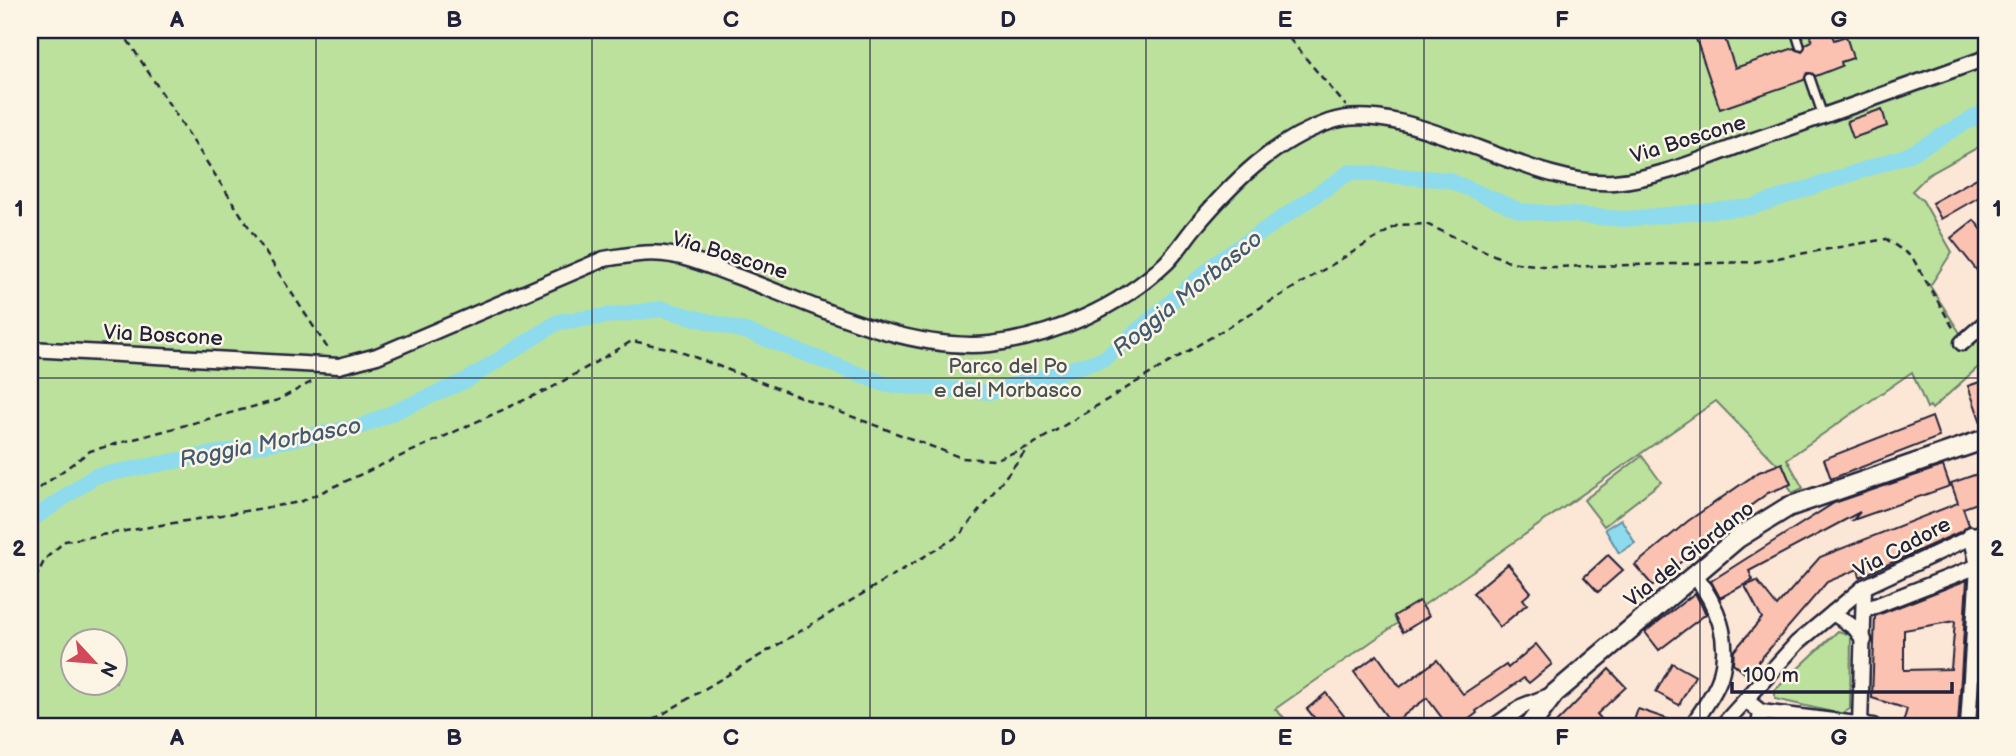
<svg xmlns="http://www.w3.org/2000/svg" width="2016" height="756" viewBox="0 0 2016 756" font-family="'Balsamiq Sans',sans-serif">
<rect width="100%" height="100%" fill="#fce6d5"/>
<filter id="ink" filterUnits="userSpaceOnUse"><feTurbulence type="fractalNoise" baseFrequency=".0143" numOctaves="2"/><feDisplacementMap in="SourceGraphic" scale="14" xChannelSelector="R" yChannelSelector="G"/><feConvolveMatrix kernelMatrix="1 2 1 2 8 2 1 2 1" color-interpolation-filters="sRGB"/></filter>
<g filter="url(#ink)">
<g fill="#bbe19d" stroke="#6e826c" stroke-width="2" fill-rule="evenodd">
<path d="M30,30h1956v113l-58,32 -16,16 11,10 29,51 -22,34 32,50 24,-21v45l-54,49 -2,-3 -3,2 -15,-36 -125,87 16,29 -11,5 -13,-27 -63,-65 -441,308 18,17h-1263zM74,640h42v42h-42z"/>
<path d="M1642,456l19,26 -57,44 -20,-26z"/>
<path d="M1838,631l13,4 -1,74 -9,5 -66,-15v-9z"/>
</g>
<path fill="#8edbee" stroke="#6391a6" stroke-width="2" d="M1621,519l14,24 -16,10 -14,-24z"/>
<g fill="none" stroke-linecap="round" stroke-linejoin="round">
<path stroke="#8edbee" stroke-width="16" d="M30,521l65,-45 267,-50 105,-46 91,-58 104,-13 86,23 139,53 104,7 113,-33 116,-99 130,-88 98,8 73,31 104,8 127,-12 156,-52 78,-44"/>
</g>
<g fill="#fbc2b1" stroke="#22223b" stroke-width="2" fill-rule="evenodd">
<path d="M1693,30h29l13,38 59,-20 8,4 4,-8 6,-3 -4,-11h22l4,10 12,-4 7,22 -12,4 1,4 -26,10 -9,-3 -3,7 -84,29z"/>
<path d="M1882,109l5,17 -34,12 -6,-17z"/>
<path d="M1986,173v20l-45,26 -9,-16z"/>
<path d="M1974,220l12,15v47l-35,-44z"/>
<path d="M1986,380v48h-3l-15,-42z"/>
<path d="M1932,417l7,20 -108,42 -7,-20z"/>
<path d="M1782,463l9,21 -23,9 -64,47 1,1 -52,45 -18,-21 53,-44 71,-49z"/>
<path d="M1943,466l7,20 -97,34 7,-8 -111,59 4,9 -33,18 -9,-17 123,-78z"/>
<path d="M1986,471v29l-23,8 6,17 -7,6 -102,46 -2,-8 -31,13 -80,93 -14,-12 1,-12 28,-33 -17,-32 12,-5 20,25 43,-49 138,-54 -7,-20z"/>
<path d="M1608,555l15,15 -25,22 -14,-15z"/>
<path d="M1508,564l23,28 -8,7 4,5 -27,23 -27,-34z"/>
<path d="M1967,580l-9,146 -55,-3 4,-14 -35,-11 3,-82zM1955,621l-4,48 -47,1v-40z"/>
<path d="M1695,593l11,21 -47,36 -14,-18z"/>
<path d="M1419,601l10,15 -26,16 -9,-16z"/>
<path d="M1536,644l16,20 -23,19 -5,-5 -48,33 1,2 -17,13h-12l-21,-28 -35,26 -38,-52 23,-17 23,32 37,-27 26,34 43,-29 2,3z"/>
<path d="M1672,663l23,13 -16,29 -23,-13z"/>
<path d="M1609,669l17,18 -29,27 6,7 -6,5h-44z"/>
<path d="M1986,689v37h-8l2,-36z"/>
<path d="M1326,693l26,33h-31l-14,-17z"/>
<path d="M1638,709l44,15v2h-50z"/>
</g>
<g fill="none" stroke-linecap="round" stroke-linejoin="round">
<defs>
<g id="service">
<path d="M1795,30l5,16"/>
<path d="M1810,78l13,38"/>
</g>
<g id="minor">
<path d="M1962,343l24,-21"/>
<path d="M30,349l309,17 38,-10 227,-97c23,-4 45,-8 68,-4 21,3 44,14 64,21 78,29 170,76 254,68 62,-7 130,-37 176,-81 10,-10 19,-24 28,-35 37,-44 79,-87 135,-106 77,-27 200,67 285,60 47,-4 93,-25 137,-41 79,-27 157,-55 235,-83"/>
<path d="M1865,610l113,-44h6"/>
<path d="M1833,613l22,15 9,12"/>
<path d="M1747,701l14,11 112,14"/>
<path d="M1495,726l28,-20 31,-12"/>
<path d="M1692,726c9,-15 23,-32 28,-48 12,-39 -3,-73 -26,-104"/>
<path d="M1722,726l75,-83 67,-56 122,-57"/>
<path d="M1759,726l2,-14"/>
<path d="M1860,726l4,-139"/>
<path d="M1968,726l10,-160 -7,-32"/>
</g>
<path id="tertiary" d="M1530,726l24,-32 184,-156 50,-31 198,-68"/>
</defs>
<use href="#service" stroke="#22223b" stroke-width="12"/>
<use href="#minor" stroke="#22223b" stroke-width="19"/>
<use href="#tertiary" stroke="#22223b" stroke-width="23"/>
<g stroke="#22223b" stroke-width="2.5" stroke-dasharray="7 5" stroke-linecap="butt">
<path d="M121,30l209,322"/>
<path d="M1282,30l64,76"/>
<path d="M30,495l60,-44 188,-51 37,-20"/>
<path d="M30,590l15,-31 20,-18 235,-39 253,-115 79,-46 41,8 289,109 32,2 36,-14 368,-221 28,-1 83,38 43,5 202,-5 132,-23 26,18 43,74"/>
<path d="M643,726l317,-191 68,-87"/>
</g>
<use href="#service" stroke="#fcf5e5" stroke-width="7"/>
<use href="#minor" stroke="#fcf5e5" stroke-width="14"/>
<use href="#tertiary" stroke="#fcf5e5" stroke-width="18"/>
</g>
</g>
<path fill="none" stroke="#22223b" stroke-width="2" stroke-opacity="0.55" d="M316,30v696M592,30v696M870,30v696M1146,30v696M1424,30v696M1700,30v696M30,378h1956"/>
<g text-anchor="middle" stroke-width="5" stroke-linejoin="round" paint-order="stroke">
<g font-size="21" fill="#22223b" stroke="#fcf5e5">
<text transform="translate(1688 139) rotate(-17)" y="7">Via Boscone</text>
<text transform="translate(730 255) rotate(17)" y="7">Via Boscone</text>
<text transform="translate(163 335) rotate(3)" y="7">Via Boscone</text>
<text transform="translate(1902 547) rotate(-28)" y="7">Via Cadore</text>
<text transform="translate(1689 554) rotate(-38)" y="7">Via del Giordano</text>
</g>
<g font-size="21" fill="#485254" stroke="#fcf5e5">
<text x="1008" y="373">Parco del Po<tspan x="1008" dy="24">e del Morbasco</tspan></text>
</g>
<g font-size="23" font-style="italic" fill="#425a71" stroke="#fcf5e5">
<text transform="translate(1187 293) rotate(-39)" y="8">Roggia Morbasco</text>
<text transform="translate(270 442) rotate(-11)" y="8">Roggia Morbasco</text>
</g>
</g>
<rect width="2016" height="756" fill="none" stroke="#fcf5e5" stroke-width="77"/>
<g transform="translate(94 662) rotate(116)"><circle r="33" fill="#fcf5e5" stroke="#a5a1a1" stroke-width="2"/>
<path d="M0-5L12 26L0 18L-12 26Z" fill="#d1495b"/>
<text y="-10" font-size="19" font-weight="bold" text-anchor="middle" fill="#22223b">N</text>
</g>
<path d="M1732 682v10h220v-10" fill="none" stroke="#22223b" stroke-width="3.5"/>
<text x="1743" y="682" font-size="21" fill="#22223b" stroke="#fcf5e5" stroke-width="5" paint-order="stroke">100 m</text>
<rect x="38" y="38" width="1940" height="680" fill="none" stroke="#22223b" stroke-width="2.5"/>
<g font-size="23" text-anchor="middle" font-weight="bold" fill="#22223b">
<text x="177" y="27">A</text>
<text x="454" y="27">B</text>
<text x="731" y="27">C</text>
<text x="1008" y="27">D</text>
<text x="1285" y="27">E</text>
<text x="1562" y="27">F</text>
<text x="1839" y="27">G</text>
<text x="19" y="216">1</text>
<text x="1997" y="216">1</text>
<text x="19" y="556">2</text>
<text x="1997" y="556">2</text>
<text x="177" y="745">A</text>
<text x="454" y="745">B</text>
<text x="731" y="745">C</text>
<text x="1008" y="745">D</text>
<text x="1285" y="745">E</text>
<text x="1562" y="745">F</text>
<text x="1839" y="745">G</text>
</g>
</svg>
